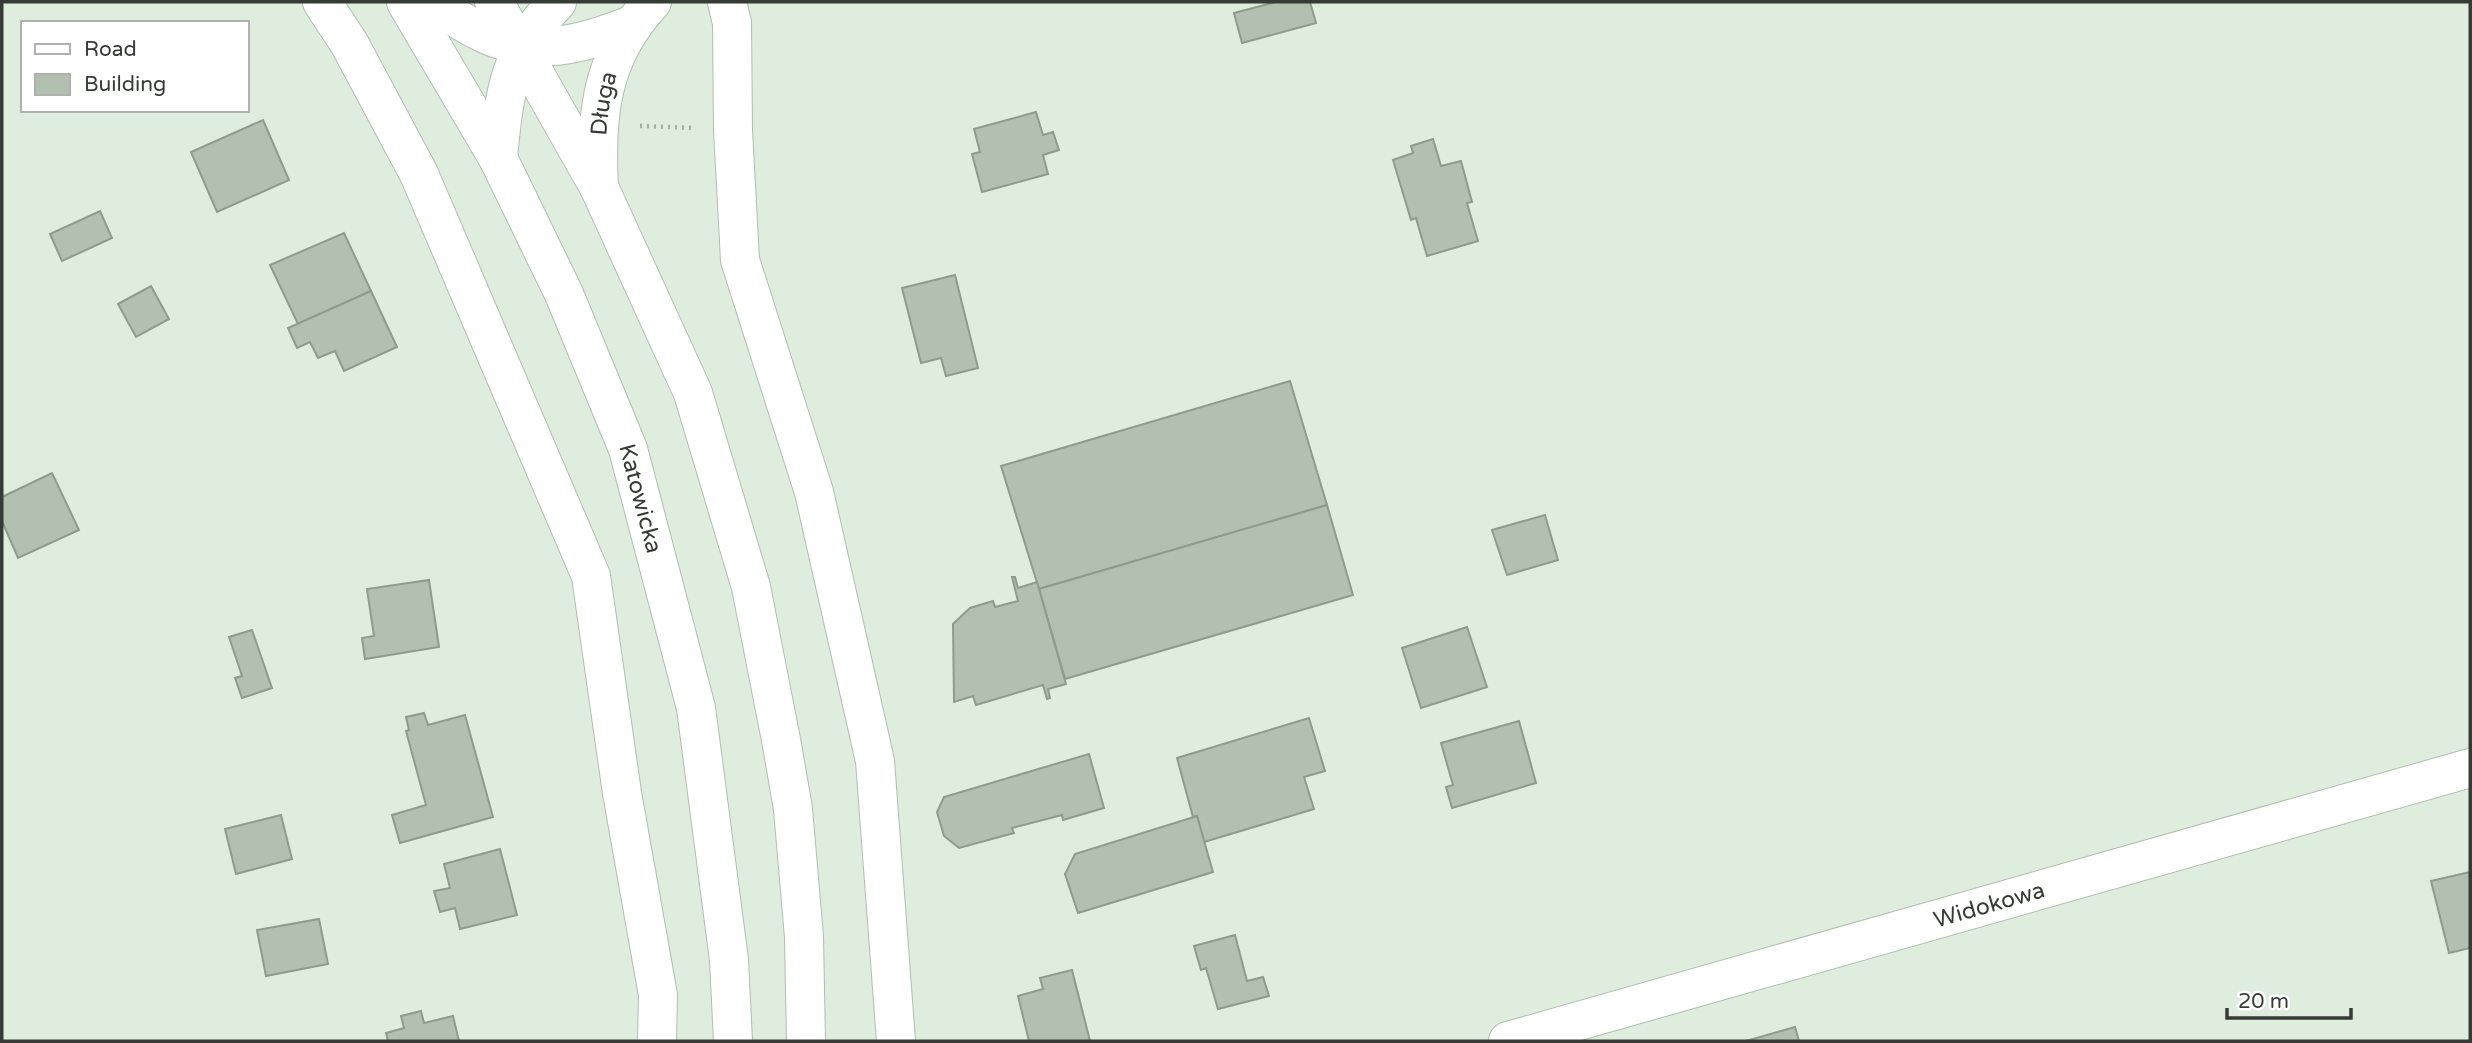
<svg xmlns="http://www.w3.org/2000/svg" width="2472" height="1043" viewBox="0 0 2472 1043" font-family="'Varela Round',sans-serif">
<rect width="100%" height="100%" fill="#deedde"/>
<g fill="#b2c0b1" stroke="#8e9b8d" stroke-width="2">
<path d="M1276,2h34l6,21 -74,20 -8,-30z"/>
<path d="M1036,112l7,23 10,-3 6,18 -16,5 5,19 -66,18 -10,-38 8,-2 -6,-23z"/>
<path d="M263,120l26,60 -72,32 -26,-60z"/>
<path d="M1433,139l8,27 20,-5 11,41 -5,1 11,38 -51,15 -11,-38 -5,2 -18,-60 20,-7 -2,-7z"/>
<path d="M100,211l12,27 -50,23 -12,-27z"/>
<path d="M344,233l27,58 -73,33 -28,-59z"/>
<path d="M955,275l23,93 -32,8 -5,-18 -20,5 -19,-75z"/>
<path d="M151,286l18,33 -33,18 -18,-33z"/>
<path d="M371,291l26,56 -53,24 -9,-20 -17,7 -8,-16 -13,6 -9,-20z"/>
<path d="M1290,381l37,124 -288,84 -38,-123z"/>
<path d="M52,473l27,57 -61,28 -16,-37v-24z"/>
<path d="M1327,505l26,90 -288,84 -26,-90z"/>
<path d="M1545,515l13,45 -51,15 -15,-45z"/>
<path d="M1012,577h3l3,11 19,-6 29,102 -18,5 2,9 -3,1 -4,-14 -67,20 -3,-9 -19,6 -1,-78 17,-16 23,-7 2,6 23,-6z"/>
<path d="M429,580l10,67 -74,12 -3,-21 12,-2 -7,-47z"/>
<path d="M1467,627l20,60 -66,21 -19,-60z"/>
<path d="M252,630l20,58 -30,10 -7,-20 7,-2 -13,-39z"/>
<path d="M424,713l4,12 37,-10 28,102 -93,26 -8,-28 34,-10 -20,-74 3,-1 -3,-13z"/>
<path d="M1309,718l16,53 -21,6 10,32 -110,33 -7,-26 -4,1 -16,-59z"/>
<path d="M1519,721l17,62 -84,25 -6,-21 7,-2 -12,-42z"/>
<path d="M1089,754l15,54 -41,12 -1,-5 -50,13 2,5 -55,15 -15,-12 -7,-24 7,-15z"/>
<path d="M281,815l11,44 -56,15 -11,-45z"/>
<path d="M1197,816l16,56 -135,41 -13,-39 10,-20z"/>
<path d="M500,849l17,66 -57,14 -5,-21 -15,4 -6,-21 16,-3 -6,-24z"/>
<path d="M2470,872v76l-21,5 -18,-72z"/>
<path d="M319,919l9,45 -62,12 -9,-46z"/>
<path d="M1235,935l12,46 16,-4 6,19 -51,13 -12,-41 -5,2 -7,-24z"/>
<path d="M1072,970l18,71h-61l-11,-45 25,-7 -3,-11z"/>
<path d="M421,1011l3,12 29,-7 6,25h-71l-2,-8 18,-5 -3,-12z"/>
<path d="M1795,1027l4,14h-53z"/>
</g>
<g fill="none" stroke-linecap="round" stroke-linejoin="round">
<defs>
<g id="minor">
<path d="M322,2l27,41 70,131 172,402 31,217 36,202 -1,46"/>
<path d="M433,2c72,53 114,56 196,24"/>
<path d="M727,2l5,21 1,107 7,130 74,232 61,269 21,280"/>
<path d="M498,158c6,-65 11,-107 59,-156"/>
<path id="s1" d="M599,187c-4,-72 2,-131 53,-185"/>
<path id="s2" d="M1508,1041l962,-273"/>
</g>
<g id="major">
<path id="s3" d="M406,2l92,156 66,136 64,155 68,259 33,252 4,81"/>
<path d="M494,2l105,185 94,206 58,194 31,158 11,64 11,128 2,104"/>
</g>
</defs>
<use href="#minor" stroke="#b0beaf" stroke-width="40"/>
<use href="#major" stroke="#b0beaf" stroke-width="40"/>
<path stroke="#a2aea2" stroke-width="4.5" stroke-dasharray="2 5" stroke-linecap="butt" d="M640,126l54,2"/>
<use href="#minor" stroke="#fff" stroke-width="38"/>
<use href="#major" stroke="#fff" stroke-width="38"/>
</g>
<g text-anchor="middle" stroke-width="7" stroke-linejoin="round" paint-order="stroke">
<g font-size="23" fill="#363b35" stroke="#fff">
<text dy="8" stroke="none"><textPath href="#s1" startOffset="84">Długa</textPath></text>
<text dy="8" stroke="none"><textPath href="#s3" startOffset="551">Katowicka</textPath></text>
<text dy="8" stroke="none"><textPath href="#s2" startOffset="500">Widokowa</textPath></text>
</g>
</g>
<rect width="2472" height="1043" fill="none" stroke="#363b35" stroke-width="7"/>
<rect x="21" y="21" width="228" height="91" fill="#ffffff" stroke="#afb1ae" stroke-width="2"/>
<rect x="35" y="44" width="35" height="10" fill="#ffffff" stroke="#afb1ae" stroke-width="2"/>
<text x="84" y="56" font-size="21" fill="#363b35">Road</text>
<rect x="35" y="74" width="35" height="21" fill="#b2c0b1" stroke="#afb1ae" stroke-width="2"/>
<text x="84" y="91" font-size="21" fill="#363b35">Building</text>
<path d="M2227 1008v10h124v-10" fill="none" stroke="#363b35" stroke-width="3.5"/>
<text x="2238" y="1008" font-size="21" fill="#363b35" stroke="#ffffff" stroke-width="5" paint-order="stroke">20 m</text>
</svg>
